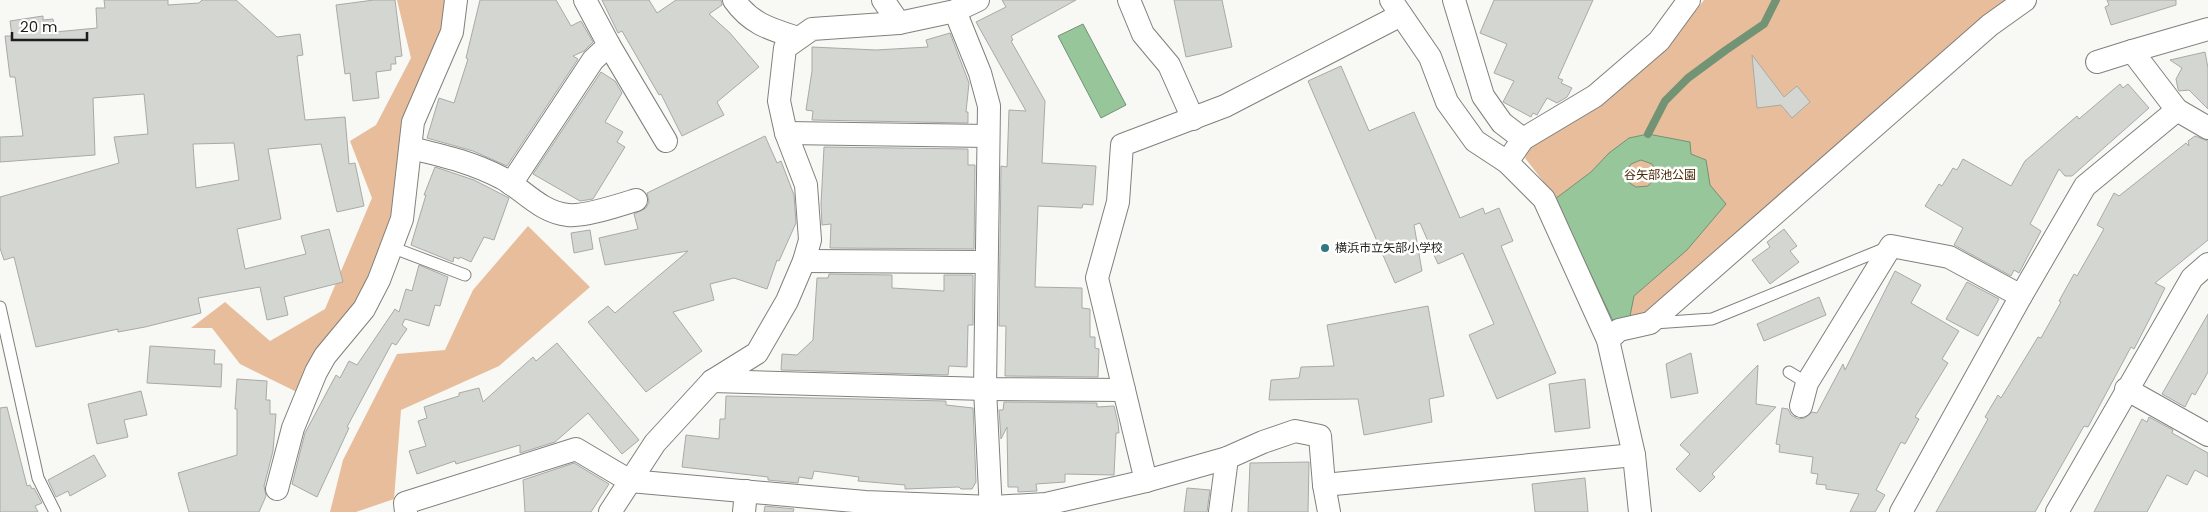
<svg xmlns="http://www.w3.org/2000/svg" width="2208" height="512" viewBox="0 0 2208 512" font-family="Poppins,'Noto Sans JP',sans-serif">
<rect width="100%" height="100%" fill="#f8f8f4"/>
<g fill="#e7bd9b">
<path d="M397,0h53l-56,217 -35,93 -54,86 -65,-32 -28,-36h-21l34,-26 45,39 55,-32 47,-111 -22,-57 26,-16 35,-67z"/>
<path d="M1704,0h308l-365,318 -33,5 -61,-129 -28,-36 3,-8 136,-100z"/>
<path d="M528,226l62,61 -91,79 -98,44 -7,89 -38,13h-26l13,-52 54,-106 48,-4 28,-60z"/>
</g>
<g fill="#97c69a" stroke="#729374" fill-rule="evenodd">
<path d="M1083,24l43,81 -25,13 -43,-82z"/>
<path d="M1648,134l42,8 1,12 15,6 4,25 16,19 -39,46 -53,46 -5,25 -15,2 -59,-124 36,-27 18,-19 20,-15zM1641,160l11,4c5,10 3,14 -4,22l-12,1 -8,-5 -2,-11 5,-7z"/>
</g>
<g fill="none" stroke-linecap="round" stroke-linejoin="round">
<path stroke="#729374" stroke-width="8" d="M1648,134l17,-33 23,-23 38,-28 38,-26 12,-24"/>
</g>
<g fill="#d4d6d2" stroke="#a9aaa7" fill-rule="evenodd">
<path d="M104,0h64v5l31,-2 3,-3h34l41,37 23,-3 3,21 -6,1 8,64 40,-3 4,47 6,-1 9,43 -27,6 -16,-68 -53,5 13,70 -44,10 8,40 61,-15 -5,-18 28,-7 14,53 -59,15 4,18 -21,5 -7,-33 -62,11 3,15 -56,14 -27,5v-3l-82,18 -22,-90 -10,3 -4,-12v-51l119,-34 -5,-26 34,-3 -4,-40 -51,4 2,57 -95,7v-25l23,-1 -8,-59h-5l-5,-41h7l-2,-15 33,-5v4l10,-1 2,13 42,-4 -1,-20h9zM234,143l5,37 -43,8 -3,-44z"/>
<path d="M374,0h21l7,56 -7,1 1,7h-5v6l-15,2 3,26 -26,3 -3,-28 -5,1 -9,-69z"/>
<path d="M480,0h76l15,26 10,-5 12,21 -9,9 -11,5 5,3 -71,107 -34,-15 -46,-13 12,-40 15,5 14,-44 -2,-1z"/>
<path d="M602,0h47l8,13 19,-13h45l1,5 -13,9 21,19 29,34 -42,35 7,13 -42,21 -21,-42 -2,1 -37,-64 -4,2z"/>
<path d="M1002,0h74l-65,36 2,4 -2,1 34,60 -3,62 54,3 -3,39 -10,-1 -1,4 -44,-2 -3,81 47,1v20l8,1v28h5v11l4,1 -1,28 -93,-1 1,-50h-7l2,-160 6,1 2,-57 17,1 -50,-89 30,-15z"/>
<path d="M1174,0h48l10,47 -46,10z"/>
<path d="M1494,0h99l-35,78 5,2 -2,3 11,5 -5,9 -10,6 -10,-5 -10,17 -4,-2 -2,4 -28,-15 11,-21 -20,-8 13,-29 -27,-11z"/>
<path d="M2107,0h69v5l-65,20 -6,-18 4,-2z"/>
<path d="M950,33l19,50 -3,29h2v11l-156,-3 1,-9 -7,-1 6,-39v-24l64,3 52,-3 -2,-7z"/>
<path d="M2205,52l3,16v41l-19,-19 -10,1 -1,-2 -2,-10 6,-11 -12,-8z"/>
<path d="M1752,55l32,42 13,-11 13,16 -18,16 -11,-13 -24,3z"/>
<path d="M1341,66l28,65 45,-19 46,106 23,-10 2,6 14,-6 14,33 -12,5 55,127 -59,26 -28,-64 25,-11 -31,-71 -25,11 -18,-41 -6,2 8,46 -27,12 -87,-202z"/>
<path d="M601,72l14,9 7,12 -17,29 18,10 -6,10 8,5 -32,52 -13,2 -47,-27z"/>
<path d="M2120,84l3,4 5,-4 21,24 -77,68h-7l-6,-7 -29,55 11,7 -22,42 -5,-3 -3,6 -57,-31 9,-17 -38,-22 14,-22 3,2 11,-18 4,2 6,-11 48,27 14,-25 52,-45 2,3z"/>
<path d="M765,136l12,27 4,-2 13,34 2,28 -17,38 -2,-1 -10,29 -33,-11 -24,6 4,16 -41,12 29,39 -56,41 -58,-70 20,-16 7,7 73,-62 -83,14 -6,-27 39,-9 -4,-15 12,-6 3,-6 -2,-9z"/>
<path d="M2195,136l13,5v99l-53,43 10,5 -17,34 -14,27 -3,-2 -43,80 -4,-1 -49,86h-99l52,-93 -3,-2 13,-22 3,3 37,-61 3,1 20,-36 -2,-1 15,-27 3,2 27,-47 -7,-4 17,-32 5,3 67,-53 3,3 -1,-5z"/>
<path d="M824,147l144,2v16h7l-1,84 -144,-1 1,-24 -9,1 -1,-21z"/>
<path d="M435,167l39,13 35,18 -15,42 -10,-3 -13,25 -11,-5 -1,2 -5,-2 -1,5 -42,-17 15,-50h-2z"/>
<path d="M1784,229l13,17 -7,5 9,11 -29,22 -18,-24 18,-13 -3,-5z"/>
<path d="M590,230l3,19 -19,4 -3,-20z"/>
<path d="M419,265l29,12 -8,29 -5,-1 -6,21 -24,-7 -3,6 5,4 -11,16 -4,-2 -45,84 2,1 -32,69 -25,-13 13,-51 31,-58 4,3 9,-17 8,4 38,-56 4,3 7,-23 6,2z"/>
<path d="M1895,271l26,14 -10,18 48,28 -17,28 6,4 -33,54 4,2 -14,25 -4,-2 -25,48 9,5 -10,17h-25l9,-18 -33,-5v-4l-10,-1 2,-10 -7,-1 2,-16 -34,-5 1,-7 -4,-1 6,-36 6,1 3,6 7,4 7,-1 7,-6 5,1 26,-49 2,6z"/>
<path d="M829,274l63,1v13l52,3v-16h29v50h-5l-1,42 -18,-1 -1,9 -167,-5 1,-16 15,1 16,-15 4,-62h11z"/>
<path d="M1967,282l32,17 -21,37 -32,-17z"/>
<path d="M1819,297l7,18 -62,26 -7,-17z"/>
<path d="M1428,306l16,90 -15,3 3,23 -68,13 -6,-36 -89,1 2,-20 28,-2 2,-11 33,-1 -7,-41z"/>
<path d="M2208,314v58l-13,23 -3,-2 -7,14 -23,-13z"/>
<path d="M557,343l82,97 -17,14 -34,-41 -33,29 -35,11v-8l-64,19 -1,-3 -38,13 -8,-23 17,-5 -8,-25 9,-3 -3,-11 35,-11v-3l20,-5 4,14 50,-45 3,4z"/>
<path d="M150,346l65,4 -1,14h8l-1,23 -74,-4z"/>
<path d="M1691,353l7,40 -27,5 -5,-34z"/>
<path d="M1758,365l-2,39 20,3 -64,67 3,3 -15,15 -24,-23 14,-15 -10,-9z"/>
<path d="M237,379l30,2 -1,19h4v14h6l-3,37 -9,35 2,10 -7,16h-70l-11,-39 59,-18v-46h-2z"/>
<path d="M1585,379l5,49 -35,4 -6,-48z"/>
<path d="M141,391l6,24 -23,5 4,17 -31,7 -9,-40z"/>
<path d="M726,396l220,5v4l27,3 3,74 -4,7h-11l-2,-2 -54,2v-4l-47,-4 1,-4 -45,-6 -2,8 -13,-2 -1,6 -30,-3v-3l-86,-10 4,-32 33,4 1,-20h5z"/>
<path d="M1004,402l93,1v4l17,-1 4,17 1,10h-3l-2,42 -49,-1v8l-29,2 1,7 -19,1v-5h-10l-1,-60 -6,12 -2,-29h4z"/>
<path d="M7,407l20,79 3,-1 2,4 2,-1 8,15 -7,3 3,6h-38v-104z"/>
<path d="M2149,417l24,13 -1,3 36,20v24l-13,-7 -8,15 -20,-10 -20,37h-53l48,-93 5,3z"/>
<path d="M94,455l12,21 -36,20 -2,-5 -12,6 -8,-17z"/>
<path d="M1309,462l-1,50h-60l2,-49z"/>
<path d="M574,463l35,21 -18,28h-66l-2,-32z"/>
<path d="M1585,478l3,34h-53l-3,-28z"/>
<path d="M1187,488l23,2 -3,22h-23z"/>
<path d="M765,506l29,3 -1,3h-29z"/>
</g>
<g fill="none" stroke-linecap="round" stroke-linejoin="round">
<defs>
<g id="service">
<path d="M391,247l74,28"/>
<path d="M0,307l38,171 17,34"/>
<path d="M1654,323l58,-4 174,-71"/>
<path d="M1789,372l18,11"/>
</g>
<g id="minor">
<path d="M734,0c17,24 36,29 64,38"/>
<path d="M883,0l16,23"/>
<path d="M1129,0l14,34 26,31 24,54"/>
<path d="M1391,0l39,57 17,45 28,39 32,21 37,37 64,141 26,115 6,57"/>
<path d="M1454,0l29,96 19,27 21,16"/>
<path d="M955,11l25,62 9,33 -4,283 6,123"/>
<path d="M609,45l57,96"/>
<path d="M2097,62l35,-11"/>
<path d="M2177,110l-45,-59 76,-22"/>
<path d="M786,133l202,3"/>
<path d="M411,148c33,8 60,14 91,30 22,12 38,34 66,37 16,2 52,-10 68,-15"/>
<path d="M1507,162l16,-23 72,-43 64,-55 30,-41"/>
<path d="M511,184l82,-124 16,-15 -24,-45"/>
<path d="M804,261l181,1"/>
<path d="M1608,340l11,-10 31,-7 340,-298 35,-25"/>
<path d="M712,381l273,8 139,1"/>
<path d="M2126,389l82,46"/>
<path d="M1801,406l6,-23 84,-137 58,11 72,39"/>
<path d="M1146,481l-49,-203 21,-76 4,-57 103,-39 176,-91"/>
<path d="M1324,485l310,-30"/>
<path d="M277,489l16,-61 23,-56 9,-16 39,-47 15,-29 23,-61 11,-97 39,-90 4,-32"/>
<path d="M406,512l-1,-9 171,-54 54,32 235,21 127,5 54,-3 100,-23 81,-23 36,-16 32,-11 25,5 4,49 5,27"/>
<path d="M610,512l45,-69 57,-62 45,-28 30,-52 17,-40 6,-21 -4,-55 -20,-52 -7,-32 6,-53 27,-19 87,-6 56,-12 23,-11"/>
<path d="M744,512l2,-21"/>
<path d="M1220,512l7,-54"/>
<path d="M1901,512l120,-216 64,-110 92,-76 31,18"/>
<path d="M2057,512l135,-234 16,-14"/>
</g>
</defs>
<use href="#service" stroke="#80807d" stroke-width="13"/>
<use href="#minor" stroke="#80807d" stroke-width="24"/>
<use href="#service" stroke="#fff" stroke-width="11"/>
<use href="#minor" stroke="#fff" stroke-width="22"/>
</g>
<circle fill="#307783" stroke="#fffffe" stroke-width="2" cx="1325" cy="248" r="5"/>
<g text-anchor="middle" stroke-width="5" stroke-linejoin="round" paint-order="stroke">
<g font-size="12" fill="#482807" stroke="#fffffe">
<text x="1660" y="179">谷矢部池公園</text>
</g>
<g font-size="12" fill="#1d1d1c" stroke="#fffffe" text-anchor="start">
<text x="1335" y="252">横浜市立矢部小学校</text>
</g>
</g>
<path d="M12 32v8h75v-8" fill="none" stroke="#1d1d1c" stroke-width="2.5"/>
<text x="20" y="32" font-size="15" fill="#1d1d1c" stroke="#fffffe" stroke-width="4" paint-order="stroke">20 m</text>
</svg>
